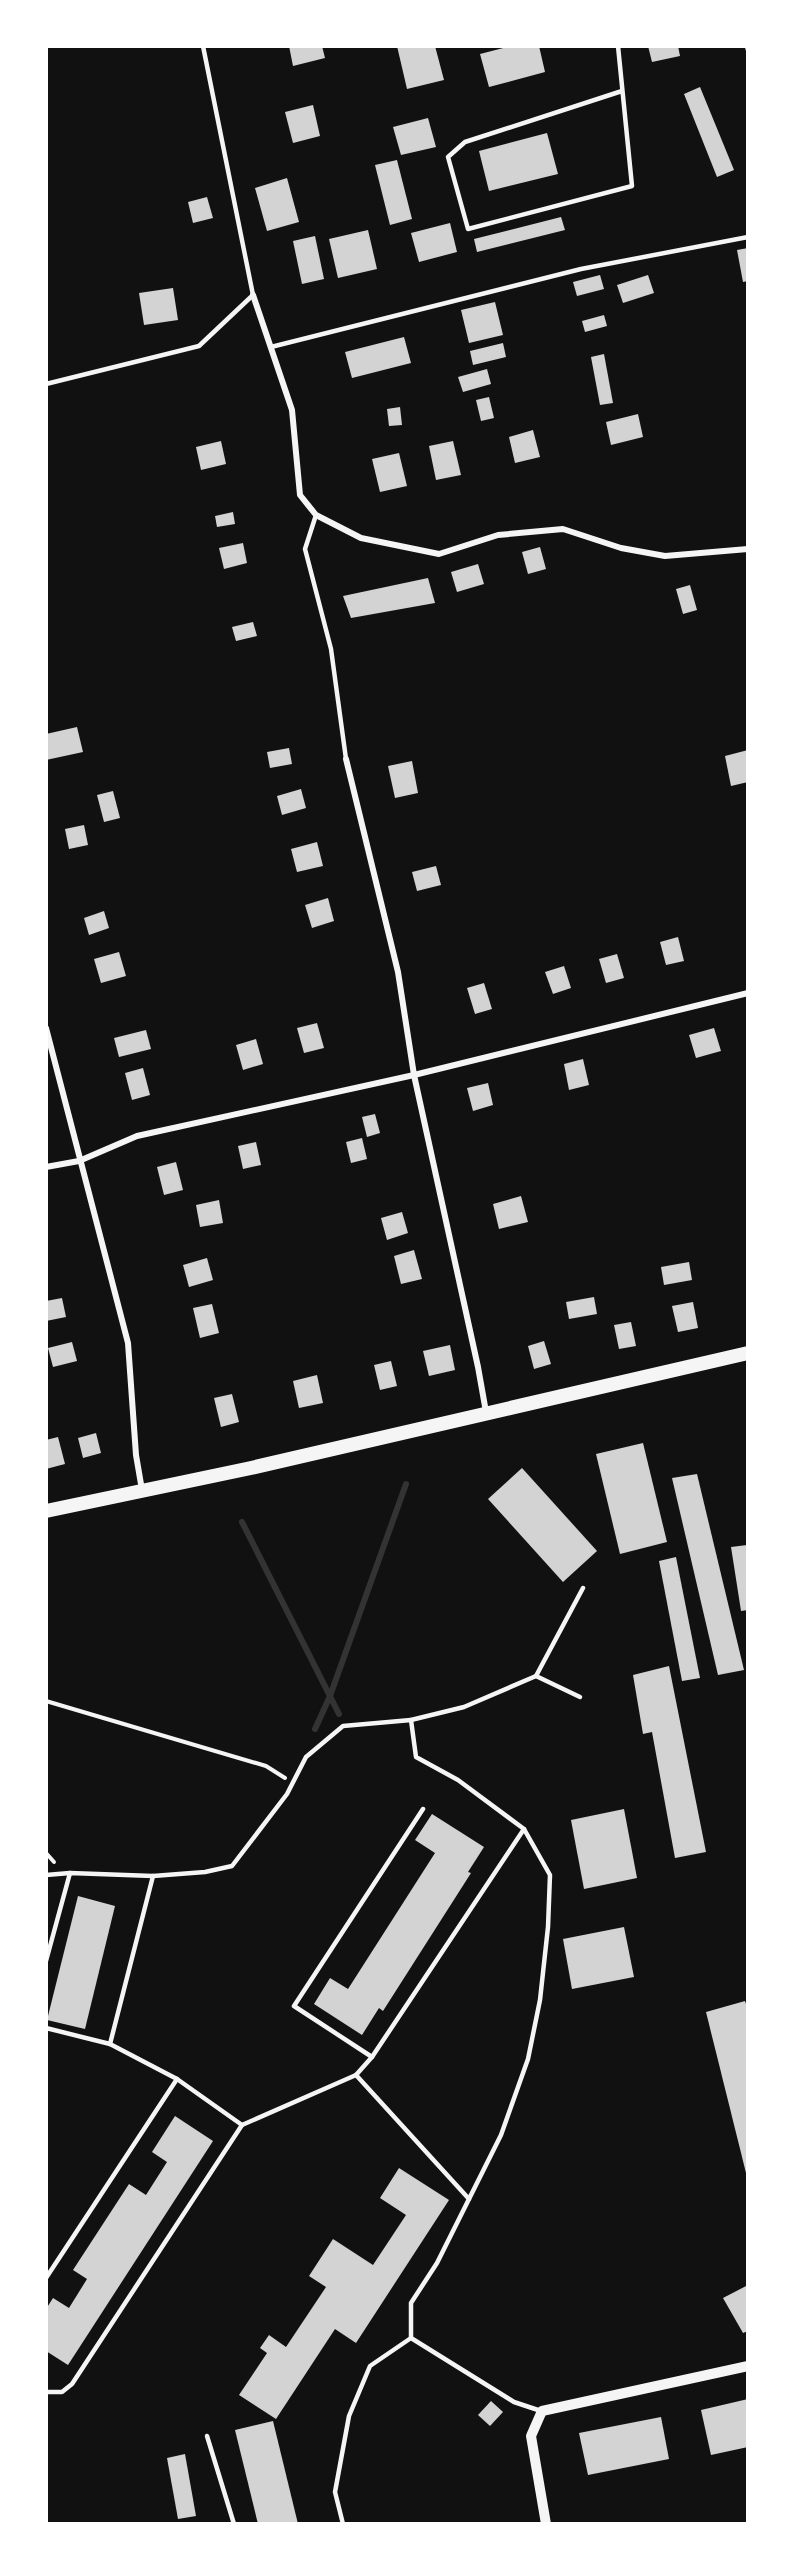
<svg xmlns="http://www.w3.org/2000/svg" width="794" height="2570" viewBox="0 0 794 2570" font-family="'DM Sans',sans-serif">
<rect width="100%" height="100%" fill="#111"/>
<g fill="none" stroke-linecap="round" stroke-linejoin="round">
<g stroke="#333" stroke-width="6">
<path d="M242,1522l97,192"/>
<path d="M315,1729l15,-33 76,-212"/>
</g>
</g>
<g fill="#d3d3d3">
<path d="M289,46h33l3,12 -32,8z"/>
<path d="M397,46h38l9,34 -37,9z"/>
<path d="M511,46h28l6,26 -56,15 -9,-33z"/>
<path d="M648,46h30l2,10 -28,6z"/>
<path d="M700,87l34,83 -17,7 -33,-83z"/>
<path d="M313,105l7,31 -27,7 -8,-31z"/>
<path d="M428,118l8,29 -35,8 -8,-28z"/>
<path d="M547,133l11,41 -69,17 -10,-40z"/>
<path d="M397,160l15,59 -22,6 -15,-60z"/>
<path d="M287,178l12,44 -32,9 -12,-43z"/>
<path d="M207,197l6,21 -20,5 -5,-21z"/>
<path d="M561,217l4,13 -88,22 -3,-13z"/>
<path d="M450,223l7,29 -38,10 -8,-29z"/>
<path d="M368,230l9,39 -39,9 -9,-39z"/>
<path d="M315,236l9,43 -22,5 -9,-43z"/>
<path d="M748,248v33l-5,1 -6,-32z"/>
<path d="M600,275l4,14 -27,7 -4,-14z"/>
<path d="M648,275l6,18 -31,10 -6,-18z"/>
<path d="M173,288l5,32 -34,5 -5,-32z"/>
<path d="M495,302l8,33 -34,8 -8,-33z"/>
<path d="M604,315l3,11 -22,6 -3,-11z"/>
<path d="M404,337l7,26 -59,15 -7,-26z"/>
<path d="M503,343l3,14 -33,8 -3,-14z"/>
<path d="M604,354l9,49 -13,2 -9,-48z"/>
<path d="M487,369l4,15 -28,8 -5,-15z"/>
<path d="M489,397l5,21 -13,3 -5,-21z"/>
<path d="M400,407l2,18 -13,1 -2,-17z"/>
<path d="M638,414l5,23 -32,8 -5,-23z"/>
<path d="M533,430l7,27 -25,6 -6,-26z"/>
<path d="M221,441l5,23 -25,6 -5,-23z"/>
<path d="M453,441l8,34 -25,5 -7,-34z"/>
<path d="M399,453l8,33 -27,6 -8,-33z"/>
<path d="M233,512l2,12 -18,3 -2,-11z"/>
<path d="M243,543l4,20 -23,6 -5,-21z"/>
<path d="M540,547l6,22 -18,5 -6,-22z"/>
<path d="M478,564l6,20 -27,8 -6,-20z"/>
<path d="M428,578l7,25 -84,15 -8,-22z"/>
<path d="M690,585l7,25 -14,4 -7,-25z"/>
<path d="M253,622l4,14 -21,5 -4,-14z"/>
<path d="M77,727l6,25 -37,8v-26z"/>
<path d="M289,748l3,16 -22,4 -3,-16z"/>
<path d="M748,750v32l-17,4 -6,-30z"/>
<path d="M412,761l6,32 -23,5 -7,-32z"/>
<path d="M301,789l5,19 -24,7 -5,-19z"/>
<path d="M113,791l7,27 -16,4 -7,-27z"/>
<path d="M84,825l4,20 -19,4 -4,-20z"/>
<path d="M317,842l6,24 -26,6 -6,-23z"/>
<path d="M436,866l5,19 -24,6 -5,-19z"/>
<path d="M328,898l6,23 -22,7 -7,-23z"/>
<path d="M104,911l5,17 -20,7 -5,-17z"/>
<path d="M678,937l6,24 -18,4 -6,-23z"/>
<path d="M119,952l7,24 -25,7 -7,-24z"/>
<path d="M617,954l7,24 -18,5 -7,-24z"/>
<path d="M564,966l7,22 -18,6 -8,-22z"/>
<path d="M484,983l8,26 -17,5 -8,-26z"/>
<path d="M317,1023l7,25 -20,5 -7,-25z"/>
<path d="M714,1028l7,23 -25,7 -7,-23z"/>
<path d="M146,1030l5,19 -32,8 -5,-19z"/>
<path d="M256,1039l7,25 -20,6 -7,-25z"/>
<path d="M583,1059l6,26 -20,5 -5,-26z"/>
<path d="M143,1068l7,27 -18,5 -7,-27z"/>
<path d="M488,1083l5,22 -20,6 -6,-23z"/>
<path d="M375,1114l5,19 -13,4 -5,-20z"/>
<path d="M362,1138l5,21 -16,4 -5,-21z"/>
<path d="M256,1142l5,23 -18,4 -5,-23z"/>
<path d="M176,1162l7,28 -19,5 -7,-28z"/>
<path d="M521,1196l7,26 -29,7 -6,-25z"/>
<path d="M219,1200l4,23 -23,4 -4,-22z"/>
<path d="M402,1212l6,21 -21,7 -6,-22z"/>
<path d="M414,1250l8,29 -21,5 -7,-28z"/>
<path d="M207,1258l6,22 -24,7 -6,-22z"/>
<path d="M689,1262l3,18 -28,5 -3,-18z"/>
<path d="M594,1297l3,17 -28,5 -3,-17z"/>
<path d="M62,1298l4,19 -20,4v-20z"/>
<path d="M693,1302l5,26 -20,4 -6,-26z"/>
<path d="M212,1304l7,29 -19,5 -7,-30z"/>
<path d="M631,1322l5,24 -17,3 -5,-24z"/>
<path d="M544,1341l7,23 -17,5 -6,-23z"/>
<path d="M72,1342l5,19 -24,6 -5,-19z"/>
<path d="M450,1345l5,25 -26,6 -6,-25z"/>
<path d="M391,1361l6,25 -17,4 -6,-25z"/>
<path d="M317,1375l6,28 -24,5 -6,-27z"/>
<path d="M232,1394l7,28 -18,5 -7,-29z"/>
<path d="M96,1433l5,20 -18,5 -5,-20z"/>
<path d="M58,1437l7,27 -19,5v-29z"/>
<path d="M643,1443l24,99 -47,12 -24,-100z"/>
<path d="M522,1468l75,83 -34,31 -75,-83z"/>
<path d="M697,1474l47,196 -26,5 -46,-197z"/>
<path d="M747,1545l1,65 -7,1 -10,-64z"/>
<path d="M676,1557l24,121 -18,3 -23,-120z"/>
<path d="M669,1666l37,186 -31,6 -23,-126 -9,2 -10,-59z"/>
<path d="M624,1809l13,69 -53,11 -13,-69z"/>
<path d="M432,1814l52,33 -16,25 3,1 -88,138 -4,-3 -17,27 -48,-31 16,-26 18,11 87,-136 -20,-13z"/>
<path d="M78,1896l37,10 -30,123 -38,-9z"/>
<path d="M624,1927l10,50 -62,12 -9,-50z"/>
<path d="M745,2001l3,9 -1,167 -41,-165z"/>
<path d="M175,2116l38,25 -145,224 -22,-14v-42l7,-11 16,10 18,-29 -14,-9 56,-86 17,11 21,-33 -15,-10z"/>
<path d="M399,2168l50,32 -93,143 -21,-14 -59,90 -37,-24 28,-42 -7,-5 9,-13 17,12 40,-60 -17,-11 24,-37 40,26 33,-50 -26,-17z"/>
<path d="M748,2285v46l-5,2 -20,-35z"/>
<path d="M748,2399v48l-37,8 -10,-45z"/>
<path d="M491,2401l12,11 -13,14 -12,-11z"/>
<path d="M661,2417l8,42 -81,16 -9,-42z"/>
<path d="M273,2421l25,103h-40l-23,-94z"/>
<path d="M185,2454l11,62 -18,3 -11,-61z"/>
</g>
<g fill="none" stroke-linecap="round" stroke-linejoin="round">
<g stroke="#f5f5f5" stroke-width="4">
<path d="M46,1701l220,65 19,12"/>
<path d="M46,1853l8,9"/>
</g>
<g stroke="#f5f5f5" stroke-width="4.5">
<path d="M618,46l14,140 -164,43 -20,-72 17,-15 157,-51"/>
<path d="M747,46l1,4"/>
<path d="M271,347l310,-78 167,-32"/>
<path d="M46,384l153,-38 54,-51 -50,-249"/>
<path d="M316,515l-11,34 26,100 15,110"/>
<path d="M536,1676l44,21"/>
<path d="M411,1720l53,-13 72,-31 47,-88"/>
<path d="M46,1875l24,-2 83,3 52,-4 27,-6 55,-72 19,-37 37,-31 68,-6 5,37 42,23 66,49 26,46 -2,52 -8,73 -12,59 -27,76 -64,128 -26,40v35l103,64 27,9"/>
<path d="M46,1961l24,-88"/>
<path d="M46,2028l64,16 67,35 -131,199"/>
<path d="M110,2044l43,-168"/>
<path d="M372,2057l152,-228"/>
<path d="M356,2075l113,124"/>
<path d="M177,2079l65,46"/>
<path d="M46,2392h16l10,-8 170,-259 114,-50 16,-18 -78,-51 129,-197"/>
<path d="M207,2436l27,88"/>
<path d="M343,2524l-8,-32 14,-76 21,-50 41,-28"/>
</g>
<g stroke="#f5f5f5" stroke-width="6">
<path d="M253,295l39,115 8,85 16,20 45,23 78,16 59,-19 65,-6 58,19 44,8 83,-7"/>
<path d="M346,759l52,213 16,103 64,292 8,45"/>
<path d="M46,1028l82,315 8,112 6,35"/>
<path d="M46,1167l33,-6 58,-25 277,-61 334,-82"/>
</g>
<path stroke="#f5f5f5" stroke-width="10" d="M546,2524l-15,-88 11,-25 206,-45"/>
<path stroke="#f5f5f5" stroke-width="14" d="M46,1511l205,-43 497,-115"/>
</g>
<rect width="794" height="2570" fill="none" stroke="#ffffff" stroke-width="96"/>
</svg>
